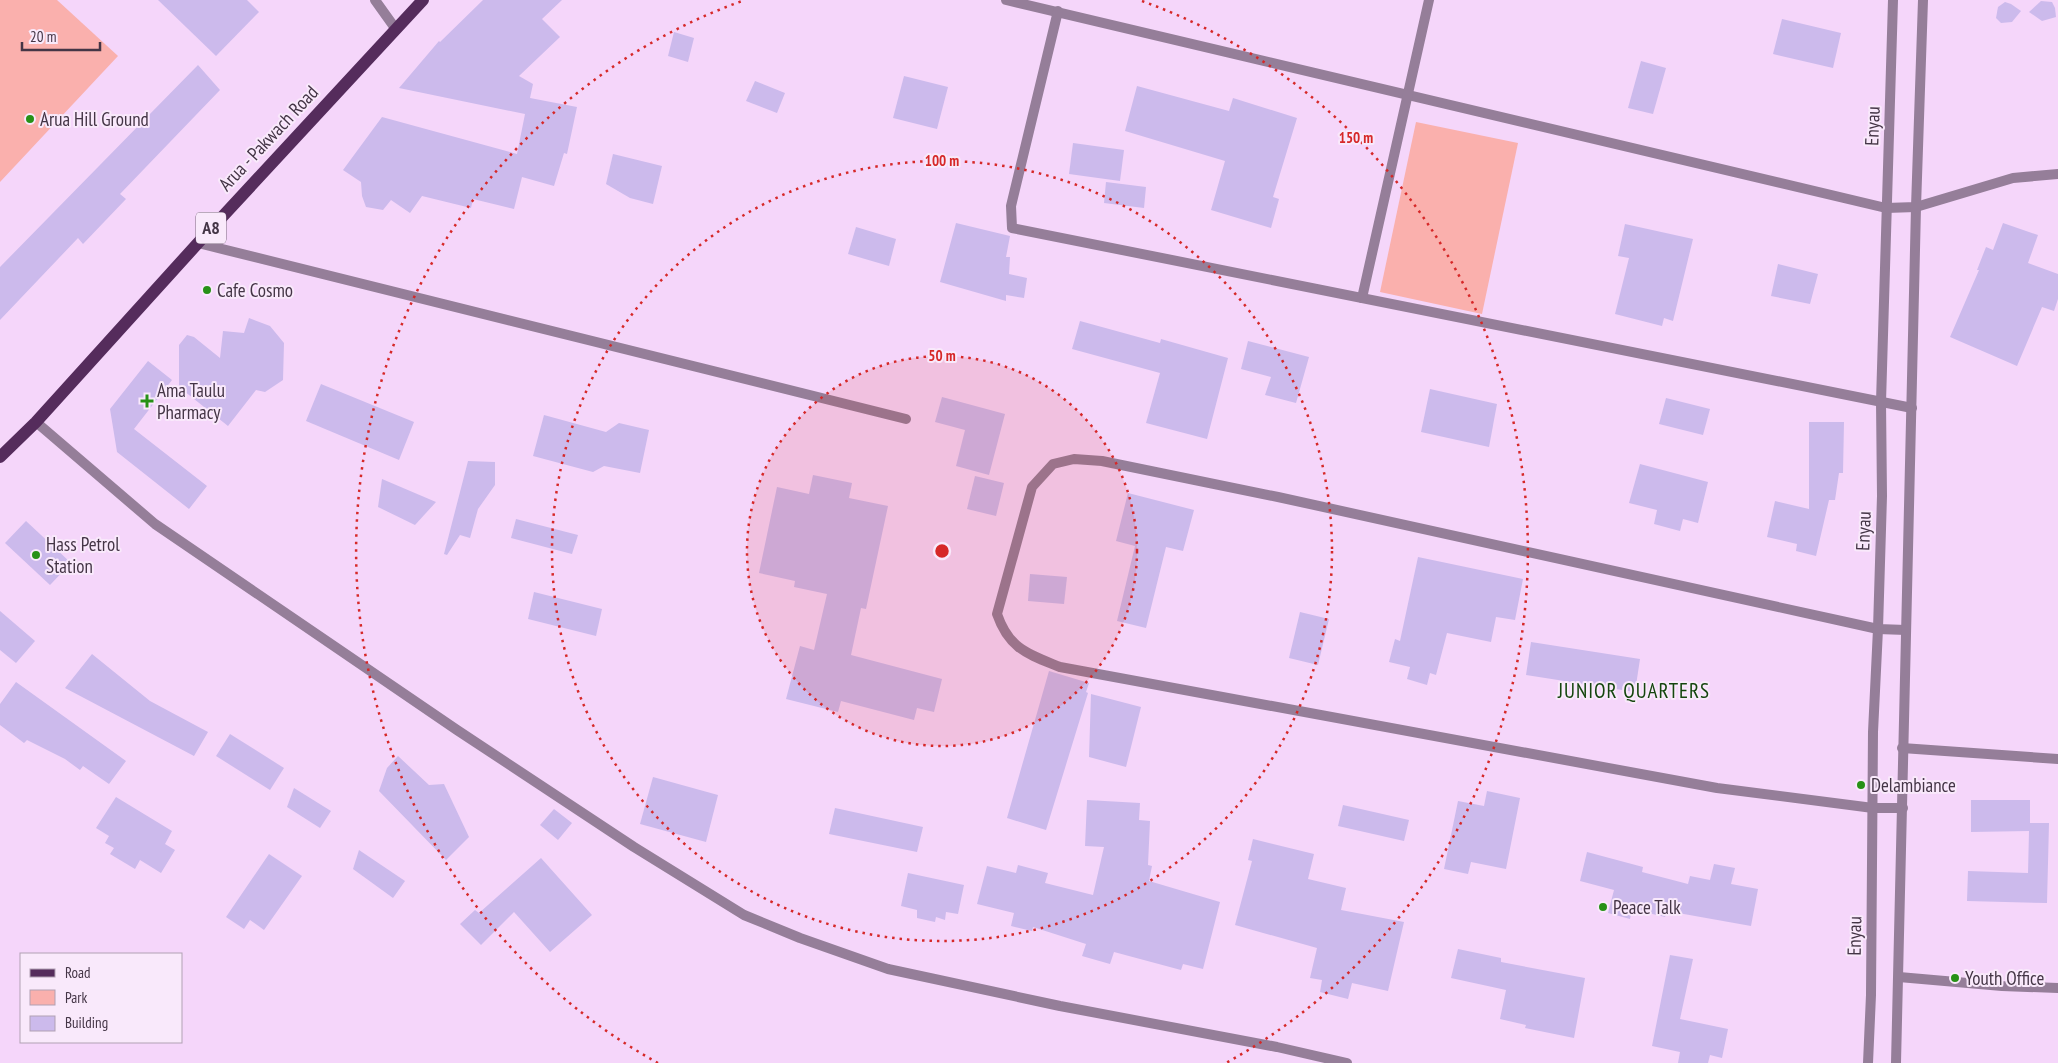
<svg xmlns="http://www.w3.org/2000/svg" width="2058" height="1063" viewBox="0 0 2058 1063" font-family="'PT Sans Narrow',sans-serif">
<rect width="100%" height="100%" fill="#f5d6fa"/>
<g fill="#fab0ad">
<path d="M0,0h57l61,56 -118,126z"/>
<path d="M1416,122l102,21 -36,171 -102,-22z"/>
</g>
<g fill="#ccbaec">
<path d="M158,0h89l12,12 -43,44z"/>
<path d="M483,0h79l-20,19 18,18 -41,39 14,8 -3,14 47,9 -10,47 -3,-1 -10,33 -32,-9 -8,32 -41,-10 -2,9 -49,-12 -12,17 -19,-13 -8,10 -17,-3 -4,-11 -1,-14 -18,-12 39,-53 135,37 8,-40 -126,-26 40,-47 1,1z"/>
<path d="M2041,1l11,1 3,6 1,9 -14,4 -13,-9z"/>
<path d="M2005,2l6,2 10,7 -9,11 -11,1 -5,-5 2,-11z"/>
<path d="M1782,19l59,14 -8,35 -60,-14z"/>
<path d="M674,32l20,6 -6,24 -20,-6z"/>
<path d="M1641,61l25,7 -13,46 -25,-6z"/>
<path d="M198,65l22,25 -100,104 6,5 -43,45 -5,-6 -78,82v-53z"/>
<path d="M904,76l44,11 -11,42 -44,-11z"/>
<path d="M755,81l30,12 -8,20 -31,-12z"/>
<path d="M1137,86l92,25 4,-13 64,20 -24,79 6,2 -8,29 -60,-18 14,-49 -100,-30z"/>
<path d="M1073,143l51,7 -4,31 -51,-7z"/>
<path d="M613,154l49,12 -9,38 -23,-6 -24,-14z"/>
<path d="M1106,182l40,5 -2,21 -40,-5z"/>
<path d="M956,223l54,13 -4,21h4l-1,17 18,4 -3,20 -18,-3v6l-66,-19z"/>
<path d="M2003,223l35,12 -10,28 30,11v25l-4,12 -12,-4 -25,59 -67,-29 29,-67h-2l9,-23 7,3z"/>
<path d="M1625,224l68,15 -20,82 -9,-3 -2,8 -47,-12 14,-56 -11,-2z"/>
<path d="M856,227l40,12 -7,27 -41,-12z"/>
<path d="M1778,264l40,10 -8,30 -39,-8z"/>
<path d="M249,318l21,8 14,17 -1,37 -18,12 -9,-2 -28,36 -49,-39v-42l8,-10 7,2 26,21 3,-27 21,2z"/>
<path d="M1080,321l80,22 1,-4 67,19 -21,81 -61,-16 14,-50 -88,-24z"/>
<path d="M1248,341l61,16 -13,46 -31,-8 6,-18 -30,-8z"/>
<path d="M148,361l24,19 -38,49 73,57 -18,23 -72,-57 -7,-43z"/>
<path d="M321,384l93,38 -15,38 -93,-39z"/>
<path d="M1430,389l67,15 -8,43 -68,-15z"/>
<path d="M942,397l63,17 -16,61 -33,-9 9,-36 -30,-8z"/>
<path d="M1666,398l44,11 -7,26 -44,-11z"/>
<path d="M544,415l62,17 13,-9 30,7 -9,43 -36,-7 -11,6 -60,-16z"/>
<path d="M1809,422h35l-1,51h-4l-4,27h-6l-13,56 -20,-5 1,-7 -30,-7 8,-36 34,8z"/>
<path d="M468,461l27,1v23l-17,24 -8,29 -10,-3 -13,20 -3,-1z"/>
<path d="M1640,464l68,18 -10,41 -15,-4 -3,12 -26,-7 3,-14 -28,-7z"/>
<path d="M813,475l39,8 -3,15 39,8 -22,103 -5,-1 -10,47 91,24 -8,33 -17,-4 -3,12 -73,-19 -3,11 -52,-13 14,-53 14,4 13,-56 -33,-7 1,-6 -36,-8 18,-86 32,7z"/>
<path d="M975,476l29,7 -8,33 -29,-7z"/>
<path d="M382,479l54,23 -21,23 -37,-18z"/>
<path d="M1128,493l66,17 -11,41 -17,-4 -20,81 -29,-7 18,-75 -19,-5z"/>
<path d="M516,519l62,16 -6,19 -61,-16z"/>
<path d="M26,521l45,42 -21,22 -45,-42z"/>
<path d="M1418,557l105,22 -8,41 -19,-3 -5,25 -44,-9 -11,42 -6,-2 -3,12 -20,-6 3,-12 -21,-5 6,-23 5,2z"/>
<path d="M1030,574l37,3 -3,27 -36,-3z"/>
<path d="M534,592l68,17 -6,27 -68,-17z"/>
<path d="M0,611l35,30 -19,22 -16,-13z"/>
<path d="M1300,612l29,7 -11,46 -29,-7z"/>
<path d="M1531,642l109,17 -5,33 -109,-17z"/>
<path d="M92,654l58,47 58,31 -14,24 -129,-68z"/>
<path d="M1049,671l40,12 -3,9 2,1 -42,137 -39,-12z"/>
<path d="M16,682l110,79 -17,23 -26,-18 -3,4 -15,-11 -38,-19 -3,3 -24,-18v-21z"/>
<path d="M1091,694l50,13 -15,60 -37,-10z"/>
<path d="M230,734l54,34 -14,22 -54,-34z"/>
<path d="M398,756l31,29 15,-1 25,53 -23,23 -67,-69 8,-23z"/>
<path d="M653,777l65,18 -12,47 -66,-18z"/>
<path d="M294,788l37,23 -11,17 -33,-21z"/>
<path d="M1487,791l33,7 -14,71 -35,-7 -3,12 -24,-5 14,-68 26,5z"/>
<path d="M116,797l56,34 -7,13 10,6 -14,23 -21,-13 -5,9 -25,-15 4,-6 -9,-5 4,-7 -13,-8z"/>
<path d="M1087,800l53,3 -1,17 11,1 -2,44 4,1 -3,15 71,21 -17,67 -20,-5 -2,6 -67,-18 -4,12 -28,-8 4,-12 -53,-17 -1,4 -21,-5 3,-13 -37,-9 10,-38 29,7 2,-8 30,8 -3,10 48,12 11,-48 -19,-1z"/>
<path d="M1971,800h59v23h19l-2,80 -80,-2 1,-30 60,2 1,-42 -58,1z"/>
<path d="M1343,805l66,15 -5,21 -66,-15z"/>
<path d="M835,808l88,19 -6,25 -88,-18z"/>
<path d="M554,809l18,14 -14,17 -18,-15z"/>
<path d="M1253,839l61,15 -6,25 38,9 -5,22 63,12 -16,69 -36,-8 -4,16 -28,-7 2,-12 -12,-2 7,-30 -82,-23 17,-64 -4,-1z"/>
<path d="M359,850l46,31 -12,17 -40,-29z"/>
<path d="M1587,852l56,15 -1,5 46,12 2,-8 20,4 4,-16 21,4 -4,16 27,5 -7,37 -84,-15 -2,6 -33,-8 -2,10 -22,-6 6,-23 -34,-9z"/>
<path d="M269,854l33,22 -38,54 -14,-10 -6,9 -18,-12z"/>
<path d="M541,858l51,57 -42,37 -36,-40 -33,33 -21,-21 15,-14 4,3z"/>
<path d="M908,873l56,12 -6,29 -12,-2 -1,8 -9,-3 -1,5 -18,-4v-8l-16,-4z"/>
<path d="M1458,949l43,9v4l84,16 -11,60 -49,-10 1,-3 -26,-6 6,-29 -55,-12z"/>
<path d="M1670,955l23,4 -13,60 48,10 -6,29 -12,-3 -2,8h-30l2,-11 -28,-6z"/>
</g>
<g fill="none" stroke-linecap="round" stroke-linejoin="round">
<g stroke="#957e99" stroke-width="10">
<path d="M375,0l20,28"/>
<path d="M1006,0l880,208 30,-1 97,-29 45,-4"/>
<path d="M1058,11l-47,195 1,22 900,180"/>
<path d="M198,243l708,176"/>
<path d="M1362,298l67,-298"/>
<path d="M36,422l119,102 302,206 177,117 110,68 56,23 88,31 172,37 217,41 70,16"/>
<path d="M1902,748l156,11"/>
<path d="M1903,808h-30l-156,-20 -657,-121c-32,-13 -51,-18 -63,-53l35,-127 21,-23 21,-5 28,2 176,36 600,132 28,1"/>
<path d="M1899,977l103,9 56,2"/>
</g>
<g stroke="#957e99" stroke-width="10">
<path d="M1868,1063l3,-68 2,-263 5,-103 4,-133 -1,-94 12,-402"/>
<path d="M1896,1063l20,-856 7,-207"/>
</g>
<path stroke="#552c5c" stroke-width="12" d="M0,457l36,-35 162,-179 225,-243"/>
</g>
<circle cx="942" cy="551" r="195" fill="#d62828" fill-opacity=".12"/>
<g fill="none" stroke="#d62828" stroke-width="2.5" stroke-dasharray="2.5 5">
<circle cx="942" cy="551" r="195"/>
<circle cx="942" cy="551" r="390"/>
<path d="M658 1063A585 585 0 0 1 742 1M1142 1A585 585 0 0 1 1226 1063"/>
</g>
<g fill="#279117" stroke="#f9e9fb" stroke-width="2">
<circle cx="30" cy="119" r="5"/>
<circle cx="207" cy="290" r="5"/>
<path d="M144.5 393.5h5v5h5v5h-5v5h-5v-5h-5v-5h5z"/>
<circle cx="36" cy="555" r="5"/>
<circle cx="1861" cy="785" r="5"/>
<circle cx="1603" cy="907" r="5"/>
<circle cx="1955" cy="978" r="5"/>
</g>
<g text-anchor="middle" stroke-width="4" stroke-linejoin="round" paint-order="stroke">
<rect fill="#f9e9fb" stroke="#7a6b7c" stroke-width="1" x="196" y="212.5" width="30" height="31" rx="4"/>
<g font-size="18" font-weight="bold" fill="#443546">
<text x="211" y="234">A8</text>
</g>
<g font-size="19" fill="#443546" stroke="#f9e9fb" text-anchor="start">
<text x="40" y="126">Arua Hill Ground</text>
<text x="217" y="297">Cafe Cosmo</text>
<text x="157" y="397">Ama Taulu<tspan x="157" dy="22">Pharmacy</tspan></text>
<text x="46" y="551">Hass Petrol<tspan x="46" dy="22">Station</tspan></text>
<text x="1871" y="792">Delambiance</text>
<text x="1613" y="914">Peace Talk</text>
<text x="1965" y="985">Youth Office</text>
</g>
<g font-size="19" fill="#443546" stroke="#f9e9fb">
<text transform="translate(1872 126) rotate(-88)" y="7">Enyau</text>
<text transform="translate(268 138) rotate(-47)" y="7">Arua - Pakwach Road</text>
<text transform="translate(1863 531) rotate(-88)" y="7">Enyau</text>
<text transform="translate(1854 936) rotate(-89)" y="7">Enyau</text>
</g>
<g font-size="21" letter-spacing="1" fill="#15460e" stroke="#f9e9fb">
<text x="1634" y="698">JUNIOR QUARTERS</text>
</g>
</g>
<circle cx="942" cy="551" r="8" fill="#d62828" stroke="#f9e9fb" stroke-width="2.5"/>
<g font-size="15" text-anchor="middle" font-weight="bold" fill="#d62828" stroke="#f9e9fb" stroke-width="4" stroke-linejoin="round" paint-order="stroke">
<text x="1356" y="143">150 m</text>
<text x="942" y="166">100 m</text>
<text x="942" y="361">50 m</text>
</g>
<rect x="20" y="953" width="162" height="90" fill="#f9e9fb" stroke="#b1a1b3"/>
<rect x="30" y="969" width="25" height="8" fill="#552c5c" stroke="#b1a1b3"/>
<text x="65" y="978" font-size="15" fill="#443546">Road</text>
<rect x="30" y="990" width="25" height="15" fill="#fab0ad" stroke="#b1a1b3"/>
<text x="65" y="1003" font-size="15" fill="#443546">Park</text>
<rect x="30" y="1016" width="25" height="15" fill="#ccbaec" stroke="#b1a1b3"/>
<text x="65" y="1028" font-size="15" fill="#443546">Building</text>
<path d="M22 42v8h78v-8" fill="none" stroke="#443546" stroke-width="2.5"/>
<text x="30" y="42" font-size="15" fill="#443546" stroke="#f9e9fb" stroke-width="4" paint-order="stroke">20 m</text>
</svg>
